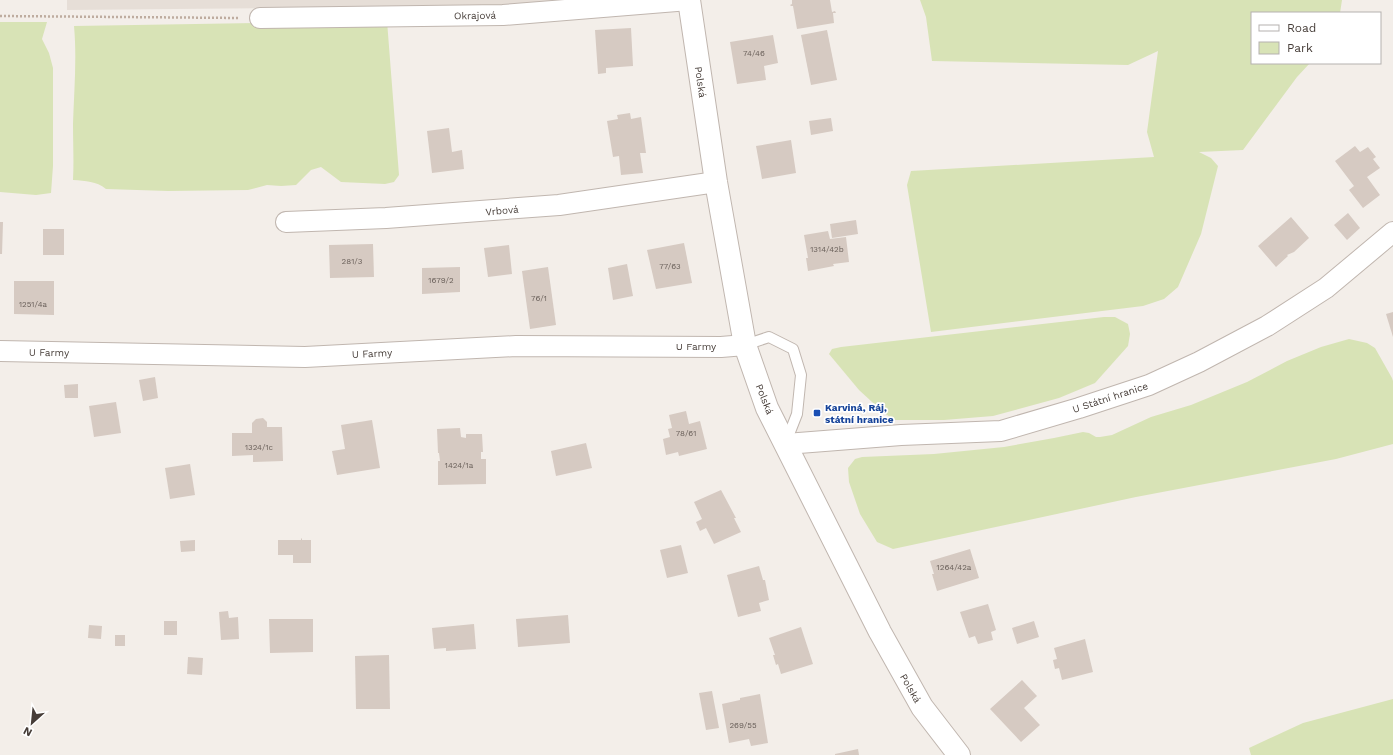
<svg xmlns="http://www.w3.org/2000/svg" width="1393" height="755" viewBox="0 0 1393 755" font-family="'Work Sans',sans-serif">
<rect width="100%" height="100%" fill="#f3eee9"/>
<path fill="#e6ded7" d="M67,0h536l-99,6 -437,4z"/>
<g fill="#d8e3b6">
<path d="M920,0h422l-2,13h-88v50h58l-13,14 -54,73 -44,2 12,6 7,8 -17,68 -23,53 -14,12 -21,7 -212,26 -24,-147 4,-14 243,-14 -7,-25 11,-81 -30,14 -196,-4 -6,-44z"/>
<path d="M387,21l12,154 -5,7 -9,2 -44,-2 -20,-15 -10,3 -15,15 -15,1 -14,-1 -19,5 -80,1 -62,-2c-10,-8 -20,-8 -33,-9 1,-19 0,-37 0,-56 1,-32 4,-66 1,-98z"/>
<path d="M0,22h47l-5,17 7,14 4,15v98l-2,27 -15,2 -36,-3z"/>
<path d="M1104,317h11l13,7 2,10 -2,12 -33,37 -36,15 -66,18 -49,4h-49l-11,-7 -25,-23 -30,-36 3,-5 9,-2z"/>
<path d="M1349,339l18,4 8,5 17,30 1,3v63l-57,15 -200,38 -243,52 -16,-7 -17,-28 -11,-32 -1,-14 7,-9 7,-2 72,-3 70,-7 50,-9 29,-6 6,1 7,4h4l12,-2 39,-18 40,-12 56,-23 40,-21 34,-14z"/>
<path d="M1393,699v56h-142l-2,-7 54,-25z"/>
</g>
<g fill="#d6cac2">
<path d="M792,0h38l2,12 3,-1 1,2h-3l1,10 -37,6 -4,-23h-2l-1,-1 2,-1z"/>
<path d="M631,28l2,38 -27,2v5l-8,1 -3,-44z"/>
<path d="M827,30l10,50 -26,5 -10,-50z"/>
<path d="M773,35l5,28 -14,3 2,14 -29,4 -7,-42z"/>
<path d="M630,113l1,6 10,-2 5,36h-6l3,20 -22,2 -2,-19 -6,1 -6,-36 11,-2 -1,-4z"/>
<path d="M831,118l2,13 -22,4 -2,-14z"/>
<path d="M449,128l3,24 10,-2 2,19 -32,4 -5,-42z"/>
<path d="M791,140l5,33 -34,6 -6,-33z"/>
<path d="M1355,146l5,6 8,-5 8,10 -3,2 7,9 -13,9 13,18 -17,13 -14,-18 5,-4 -19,-25z"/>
<path d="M1348,213l12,15 -13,12 -13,-15z"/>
<path d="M1291,217l18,21 -15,14 -7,3 1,1 -12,11 -18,-21z"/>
<path d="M856,220l2,14 -26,4 -2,-14z"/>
<path d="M0,222h3l-1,32h-2z"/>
<rect x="43" y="229" width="21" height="26"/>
<path d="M828,231l2,8 16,-2 3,25 -16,2 1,2 -26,5 -2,-13h2l-4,-23z"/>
<path d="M684,243l8,40 -36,6 -9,-39z"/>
<path d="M373,244l1,33 -44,1 -1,-33z"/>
<path d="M509,245l3,29 -24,3 -4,-29z"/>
<path d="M627,264l6,32 -20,4 -5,-32z"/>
<path d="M460,267v25l-38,2v-26z"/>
<path d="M548,267l8,58 -26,4 -8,-58z"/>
<path d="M14,281h40v34l-40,-1z"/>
<path d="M1393,312v25l-7,-23z"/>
<path d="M155,377l3,21 -15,3 -4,-21z"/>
<path d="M78,384v14h-13l-1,-13z"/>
<path d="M116,402l5,31 -27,4 -5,-31z"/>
<path d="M686,411l3,13 11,-3 7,28 -28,7 -1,-4 -12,3 -3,-16 7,-2 -2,-8 4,-1 -3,-13z"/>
<path d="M263,418l4,4v5h15l1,34 -30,1v-7l-21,1v-23h20v-10l4,-4z"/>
<path d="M372,420l8,48 -43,7 -5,-24 13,-2 -4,-24z"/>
<path d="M460,428l1,9 5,1v-4h16l1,18h-2v7h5v25l-48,1v-24h2l-1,-8h-1l-1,-24z"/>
<path d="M586,443l6,25 -36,8 -5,-25z"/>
<path d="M190,464l5,31 -25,4 -5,-31z"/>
<path d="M721,490l15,28h-2l7,14 -27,12 -8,-16 -6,3 -4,-9 6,-3 -8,-17z"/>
<path d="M302,538v2h9v23h-18v-8h-15v-15h23v-1z"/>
<path d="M195,540v11l-14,1 -1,-11z"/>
<path d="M681,545l7,28 -21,5 -7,-28z"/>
<path d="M970,549l9,29 -42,13 -5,-17h2l-4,-13z"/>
<path d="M759,566l4,14h2l4,20 -10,3 2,8 -23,6 -11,-42z"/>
<path d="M988,604l8,26 -5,2 2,8 -15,4 -3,-8 -6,2 -9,-26z"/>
<path d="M228,611l1,7 9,-1 1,22 -18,1 -2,-28z"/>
<path d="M568,615l2,28 -52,4 -2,-28z"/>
<path d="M269,619h44v33l-43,1z"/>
<rect x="164" y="621" width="13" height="14"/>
<path d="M1034,621l5,16 -22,7 -5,-16z"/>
<path d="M474,624l2,25 -30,2v-3l-12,1 -2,-21z"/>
<path d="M89,625l13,1 -1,13 -13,-1z"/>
<path d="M801,627l12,37 -32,10 -3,-10 -2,1 -3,-10h2l-6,-17z"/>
<rect x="115" y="635" width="10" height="11"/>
<path d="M1085,639l8,33 -31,8 -3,-12 -4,1 -2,-9 4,-1 -3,-11z"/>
<path d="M389,655l1,54h-34l-1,-53z"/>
<path d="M188,657l15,1 -1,17 -15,-1z"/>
<path d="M1022,680l15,16 -13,12 16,17 -19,17 -31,-33z"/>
<path d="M712,691l7,37 -13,2 -7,-37z"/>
<path d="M760,694l8,49 -17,3 -2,-7 -20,4 -7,-39 18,-4v-2z"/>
<path d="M858,749l1,6h-24v-1z"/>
</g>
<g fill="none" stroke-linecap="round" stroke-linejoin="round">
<defs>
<path id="service" d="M745,345l24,-8 24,12 8,26 -4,39 -11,28"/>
<g id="minor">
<path d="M260,18l243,-3 186,-15"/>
<path d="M286,222l100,-4 173,-13 157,-23"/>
<path d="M0,351l305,6 211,-11 205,1 24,-2"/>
<path d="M786,444l115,-9 100,-4 78,-23 70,-23 50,-23 68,-36 59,-38 67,-56"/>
</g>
<path id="tertiary" d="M689,0l27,182 29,163 22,63 113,224 42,75 37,48"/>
</defs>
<use href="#service" stroke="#c0b6af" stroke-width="12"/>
<use href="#minor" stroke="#c0b6af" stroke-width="22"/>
<use href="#tertiary" stroke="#c0b6af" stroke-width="24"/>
<path stroke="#beac9f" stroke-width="2.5" stroke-dasharray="2 2" stroke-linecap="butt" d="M0,16l239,2"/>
<use href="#service" stroke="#fff" stroke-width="10"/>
<use href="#minor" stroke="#fff" stroke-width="20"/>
<use href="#tertiary" stroke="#fff" stroke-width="22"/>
</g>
<rect fill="#1a4fb4" stroke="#fff" stroke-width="1.5" x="813" y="409" width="8" height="8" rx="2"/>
<g text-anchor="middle" stroke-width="3.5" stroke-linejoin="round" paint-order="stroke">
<g font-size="8" fill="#6a605a">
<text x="754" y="56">74/46</text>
<text x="827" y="252">1314/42b</text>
<text x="352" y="264">281/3</text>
<text x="670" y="269">77/63</text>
<text x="441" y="283">1679/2</text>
<text x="539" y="301">76/1</text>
<text x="33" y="307">1251/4a</text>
<text x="686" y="436">78/61</text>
<text x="259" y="450">1324/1c</text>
<text x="459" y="468">1424/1a</text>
<text x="954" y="570">1264/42a</text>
<text x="743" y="728">269/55</text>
</g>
<g font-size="10" fill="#463d38" stroke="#fff">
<text transform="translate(475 15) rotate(-1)" y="4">Okrajová</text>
<text transform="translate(701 82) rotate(82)" y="4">Polská</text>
<text transform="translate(502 210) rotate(-5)" y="4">Vrbová</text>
<text x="696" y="350">U Farmy</text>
<text transform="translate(49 352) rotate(1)" y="4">U Farmy</text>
<text transform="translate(372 353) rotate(-3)" y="4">U Farmy</text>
<text transform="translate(1110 397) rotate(-18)" y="4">U Státní hranice</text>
<text transform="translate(765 399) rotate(68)" y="4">Polská</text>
<text transform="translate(911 688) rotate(61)" y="4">Polská</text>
</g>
<g font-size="10" font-weight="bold" fill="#164399" stroke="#fff" text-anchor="start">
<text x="825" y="411">Karviná, Ráj,<tspan x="825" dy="12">státní hranice</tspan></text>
</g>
</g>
<rect x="1251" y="12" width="130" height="52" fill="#ffffff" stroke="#b5b1af"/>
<rect x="1259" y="25" width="20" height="6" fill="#ffffff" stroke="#b5b1af"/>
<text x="1287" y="32" font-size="12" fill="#463d38">Road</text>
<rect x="1259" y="42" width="20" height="12" fill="#d8e3b6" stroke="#b5b1af"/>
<text x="1287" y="52" font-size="12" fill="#463d38">Park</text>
<g transform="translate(32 723) rotate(207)" stroke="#ffffff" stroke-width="3" paint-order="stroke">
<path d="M0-3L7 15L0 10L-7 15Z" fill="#463d38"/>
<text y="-6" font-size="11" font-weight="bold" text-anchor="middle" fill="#463d38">N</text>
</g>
</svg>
